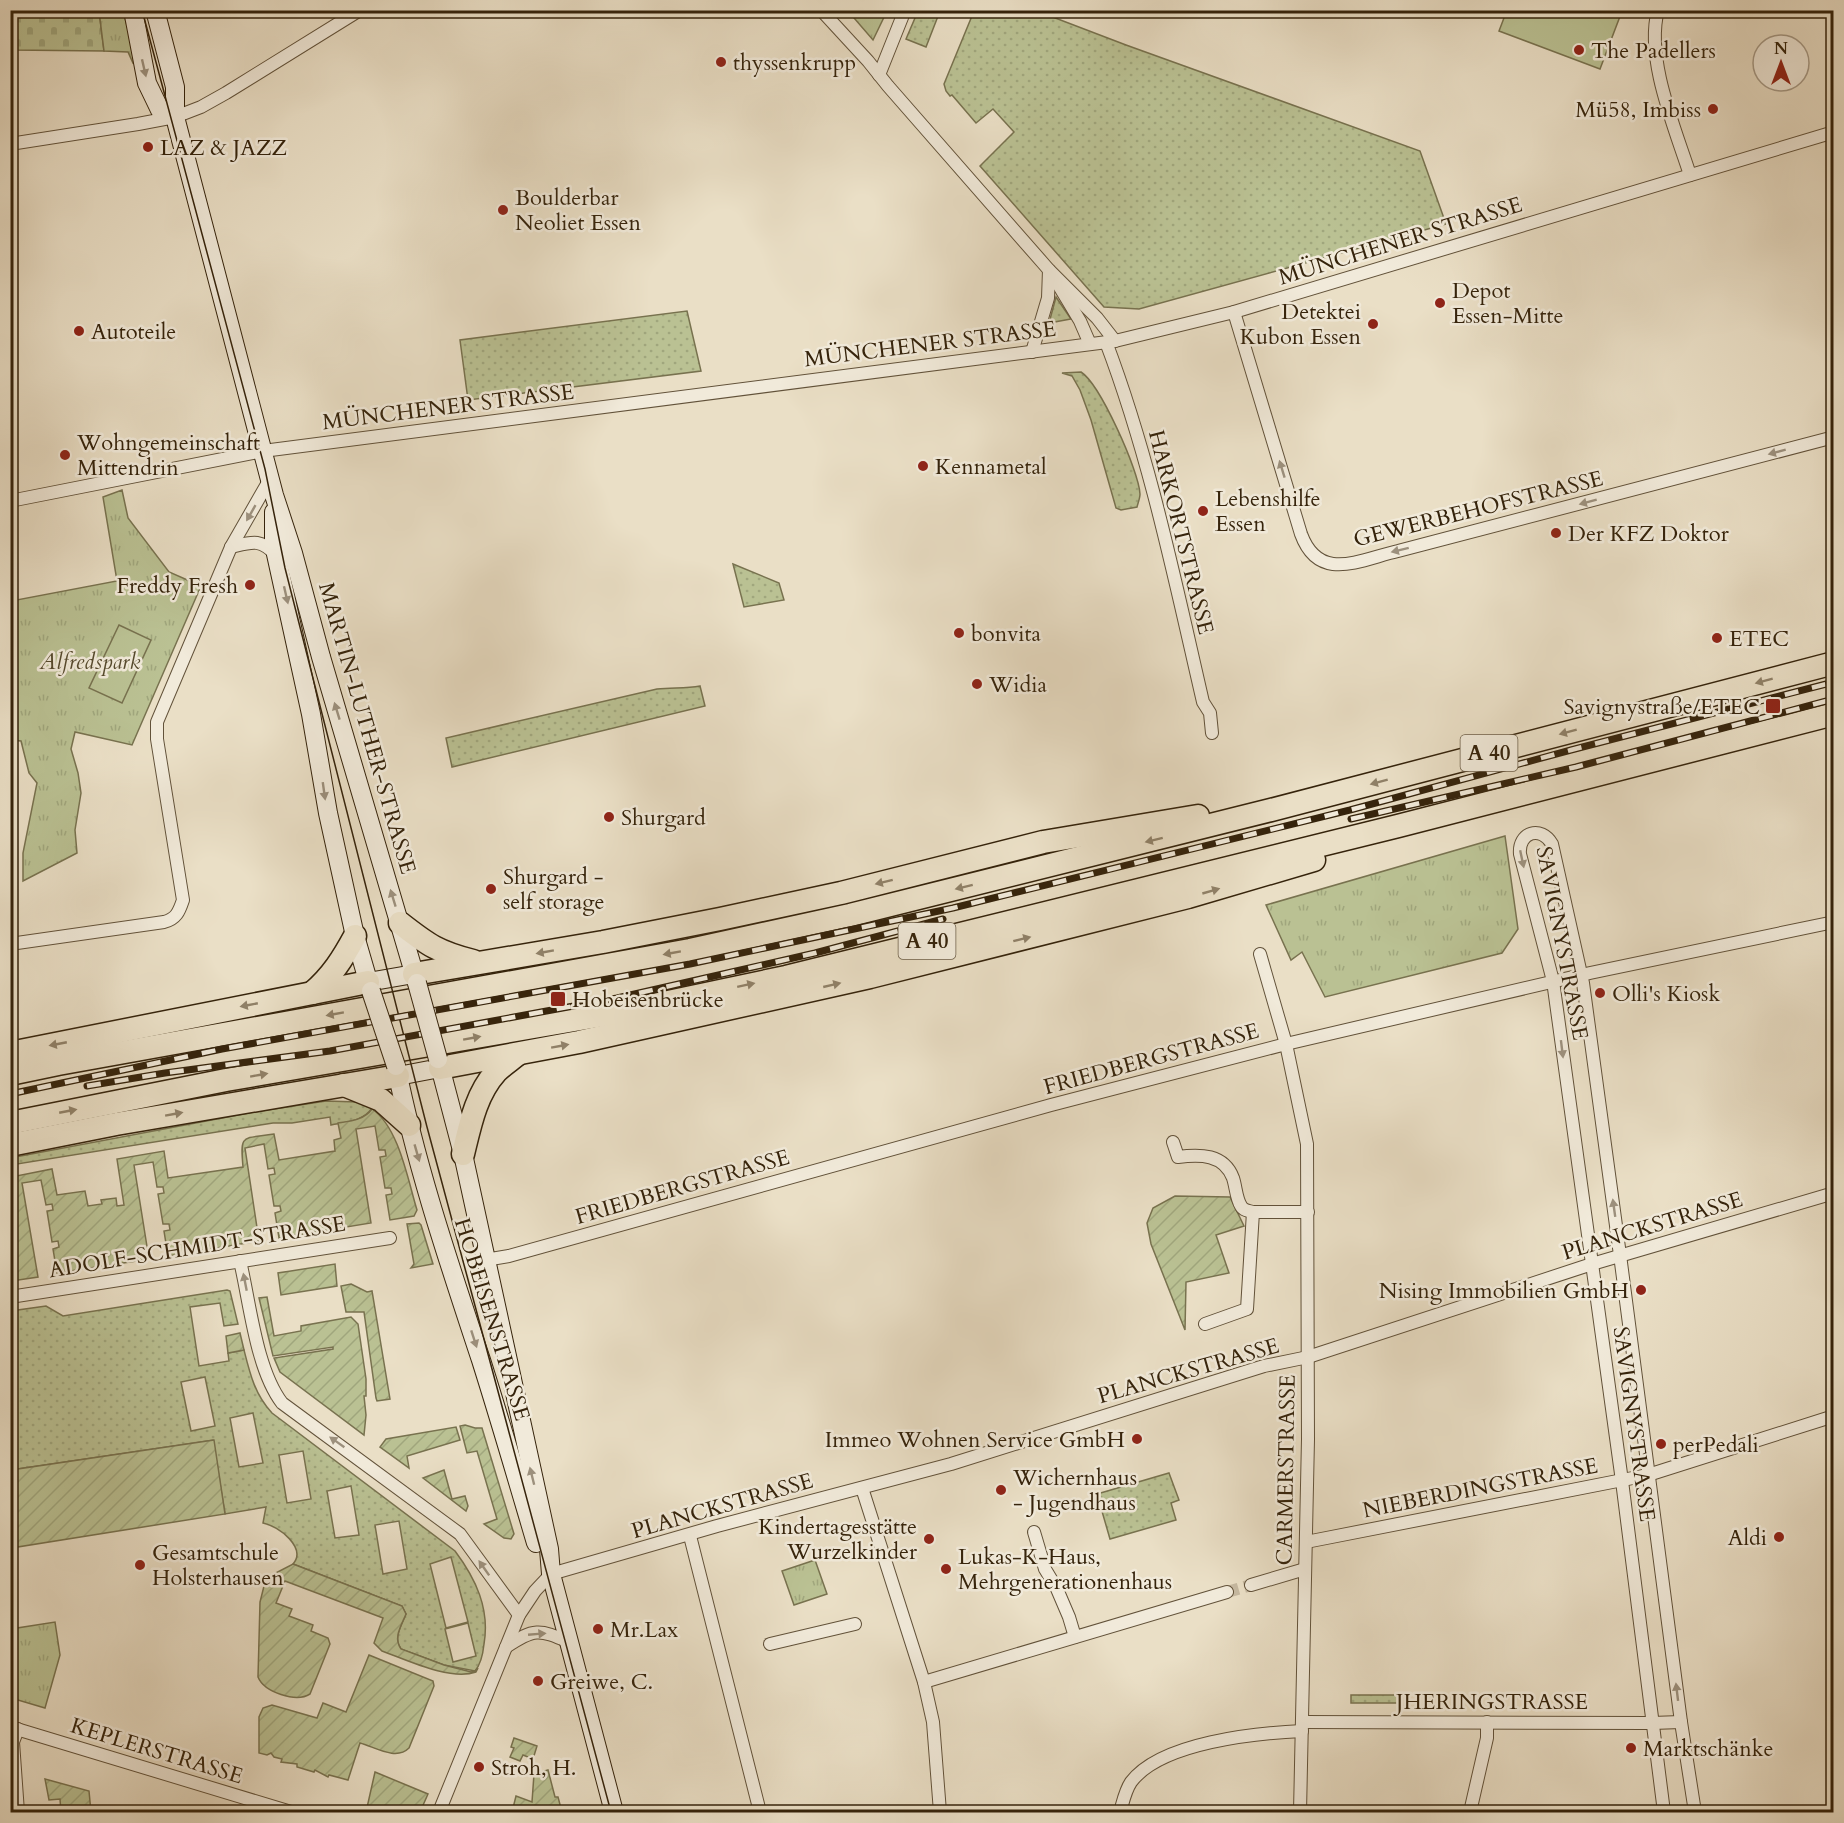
<svg xmlns="http://www.w3.org/2000/svg" width="1844" height="1823" viewBox="0 0 1844 1823" font-family="Cardo,serif">
<defs>
<pattern id="grass-dots" width="8" height="8" patternUnits="userSpaceOnUse" patternTransform="scale(1.5)"><rect width="8" height="8" fill="#bac193"/><path d="M2 2h.1M6 6h.1" fill="none" stroke="#a0a67d" stroke-width="1.8" stroke-linecap="round"/></pattern>
<pattern id="cemetery-stones" width="16" height="16" patternUnits="userSpaceOnUse" patternTransform="scale(1.5)"><rect width="16" height="16" fill="#bac193"/><path d="M2 7V4a2 2 0 0 1 4 0v3zM10 15v-3a2 2 0 0 1 4 0v3z" fill="#a0a67d"/></pattern>
<pattern id="park-tufts" width="24" height="20" patternUnits="userSpaceOnUse" patternTransform="scale(1.5)"><rect width="24" height="20" fill="#bac193"/><path d="M3 7l-1-3M5 7V3M7 7l1-3M15 17l-1-3M17 17v-4M19 17l1-3" fill="none" stroke="#a0a67d"/></pattern>
<pattern id="garden-furrows" width="10" height="10" patternUnits="userSpaceOnUse" patternTransform="scale(1.5)"><rect width="10" height="10" fill="#bac193"/><path d="M-1 1l2-2M0 10L10 0M9 11l2-2" fill="none" stroke="#a0a67d"/></pattern>
</defs>
<rect width="100%" height="100%" fill="#eadfc6"/>
<filter id="stains"><feTurbulence type="fractalNoise" baseFrequency=".00333" numOctaves="4"/><feColorMatrix values="0 0 0 0 .2 0 0 0 0 .09 0 0 0 0 .02 0 0 0 .5 -.17"/></filter>
<radialGradient id="worn" r=".72"><stop offset=".6" stop-color="#630" stop-opacity="0"/><stop offset="1" stop-color="#630" stop-opacity=".3"/></radialGradient>
<g fill="url(#grass-dots)" stroke="#78724f" stroke-width="1.5" fill-rule="evenodd">
<path d="M918,11h22l-14,36 -20,-8z"/>
<path d="M974,11h63l89,34 294,106 26,73 -307,85 -35,-2 -124,-141 34,-34 -21,-23 -17,14 -24,-28 -2,1 -4,-5 -2,-7z"/>
<path d="M1056,297l15,22 -22,4z"/>
<path d="M687,311l14,60 -233,29 -8,-60z"/>
<path d="M1081,372c19,12 58,99 59,122 0,4 -2,9 -3,13l-16,3 -5,-2 -25,-88 -11,-30 -8,-14 -10,-3z"/>
<path d="M733,564l46,19 5,17 -40,7z"/>
<path d="M700,686l5,20 -253,61 -6,-29 211,-49c14,-2 28,0 43,-3z"/>
<path d="M326,1101l32,1 14,6c-9,14 -27,14 -41,17l-1,-8 -38,6h-19l-262,42 -1,-7 244,-46z"/>
<path d="M227,1290l3,1 8,33 -14,2 -4,-23 -30,4 9,59 30,-5 -1,-8 16,-3c6,24 11,45 28,63l183,138c21,28 35,58 29,93 -1,10 -3,20 -9,27l-31,-6 -43,-16c-8,-11 0,-23 5,-35l-4,-8 -109,-42c14,-16 -14,-38 -30,-41l3,-16 -41,7 -12,-74 -202,30v-159l35,-5 17,10zM205,1377l10,49 -24,5 -10,-49zM253,1413l10,50 -24,4 -9,-49zM303,1451l8,48 -24,4 -8,-48zM351,1486l8,49 -24,3 -8,-47zM399,1521l8,48 -24,5 -8,-49zM451,1557l17,65 -22,6 -16,-64zM468,1623l8,33 -23,6 -8,-33z"/>
<path d="M1169,1473l10,27 -8,3 5,17 -66,19 -13,-45z"/>
<rect x="1351" y="1695" width="48" height="8"/>
</g>
<path fill="url(#cemetery-stones)" stroke="#78724f" stroke-width="1.5" d="M11,11h88l5,40 -93,-1z"/>
<g fill="url(#park-tufts)" stroke="#78724f" stroke-width="1.5">
<path d="M99,11h24l14,51 -4,1 -5,-11 -24,-1z"/>
<path d="M848,11h39l-14,29z"/>
<path d="M122,490l6,28 41,54 32,14 -69,159 -57,-13 -4,17 7,24 3,20 -6,37 2,23 -54,28v-28l14,-70 -8,-10 -8,-32 -10,-1v-139l106,-20 -14,-84z"/>
<path d="M1505,836l13,93 -16,24 -177,44 -23,-45 -11,8 -25,-55z"/>
<path d="M815,1560l12,34 -33,11 -12,-34z"/>
<path d="M55,1622l5,33 -15,53 -34,-10v-69z"/>
</g>
<g fill="url(#garden-furrows)" stroke="#78724f" stroke-width="1.5">
<path d="M372,1109c27,18 36,72 45,101l-3,6 -24,4 -4,-25 6,-1 -1,-6h-6l-5,-31 6,-1 -1,-6h-6l-4,-24 -19,3 15,94 -92,15 -4,-25 6,-2 -1,-5h-6l-5,-31 6,-1 -1,-6 -6,1 -4,-25 -19,4 14,93 -91,15 -4,-25 6,-1 -1,-6h-6l-5,-30 6,-1 -1,-6h-6l-4,-25 -19,3 15,94 -92,14 -4,-24 6,-2 -1,-6 -6,1 -5,-31 6,-1 -1,-6 -6,1 -5,-25 -19,3 16,94 -26,4 -1,-104 41,-8 5,26 28,-4 3,15 14,-2 -1,-4 15,-2 1,8 7,-1 -7,-46 47,-8 4,27 75,-11c-3,-34 -1,-28 31,-33l5,26 56,-9 -1,-11 7,-2 -3,-15c13,-2 26,-3 34,-14z"/>
<path d="M1175,1196l55,1 14,29 -28,9 13,38 -43,9 -1,48 -34,-86 -4,-21 6,-15z"/>
<path d="M419,1223l2,2 12,39 -22,4 3,-4 -7,-40z"/>
<path d="M335,1264l2,22 -56,9 -3,-22z"/>
<path d="M351,1284l16,8 5,-1 18,108 -13,2 -1,-3 -12,-86h-18l-5,-26z"/>
<path d="M267,1297l7,39 27,-5v-5l50,-9 7,7 8,55v17h-2l2,19 -2,20 -84,-63 -6,-14 59,-9v-2l-60,9 -14,-58z"/>
<path d="M240,1333l4,17 -16,3 -2,-17z"/>
<path d="M465,1425l10,3h7l32,106 -3,5 -7,-1 -20,-14 13,-5 -20,-68 -10,2 -7,-27z"/>
<path d="M456,1427l4,13 -53,16 2,12 -29,-21 6,-8z"/>
<path d="M214,1440l11,74 -214,34v-78z"/>
<path d="M444,1470l8,29 13,-3 3,10 -2,5 -43,-33z"/>
<path d="M293,1564l109,42 4,8c-5,12 -13,24 -5,35l43,16 27,7 4,-1 3,-3 -2,4c-26,9 -69,-12 -94,-21l-8,-8 9,-25 -98,-37 -9,22 16,6 -3,7 24,9 -2,6 17,7 2,6 -20,50c-14,9 -46,-2 -52,-17l2,-75 6,-24z"/>
<path d="M369,1655l64,26 1,5 -25,62c-13,13 -34,-1 -49,-5l-12,37 -19,-5 -1,2 -13,-7 -1,2 -17,-5v-3l-16,-2 1,-3 -8,-2 -3,-4 -4,2 -8,-2v-36l4,-9 9,-3 45,13 6,-15 23,9z"/>
<path d="M514,1738l23,8 -4,13 -10,-4 -3,6 -10,-4 4,-9 -3,-1z"/>
<path d="M548,1770l7,27h3l4,15h-16l-6,-4 -2,4h-26l4,-16 16,6 2,-28z"/>
<path d="M375,1772l53,22 -8,18h-54z"/>
<path d="M45,1779l44,12 2,21h-30l-1,-13 -11,1z"/>
</g>
<g fill="#bac193" stroke="#78724f" stroke-width="1.5">
<path d="M1507,10h115v1l-22,58 -101,-38z"/>
<path d="M119,625l32,15 -29,63 -33,-15z"/>
</g>
<g fill="none" stroke-linecap="round" stroke-linejoin="round">
<path stroke="#c6b9a1" stroke-width="12" stroke-dasharray="12 6" stroke-linecap="butt" d="M1227,1592l24,-7"/>
<defs>
<g id="street">
<path d="M821,10l47,51 20,25 161,184 48,48 18,23"/>
<path d="M1658,10c-13,49 17,118 32,165"/>
<path d="M879,75l26,-65"/>
<path d="M10,144l128,-20 37,-7 26,-10 25,-14 134,-83"/>
<path d="M1059,286l21,35 10,23"/>
<path d="M1234,312l67,222c18,49 58,26 97,17l436,-114"/>
<path d="M1106,342c44,116 69,239 97,360l7,11 2,20"/>
<path d="M1032,352l16,-54 1,-28"/>
<path d="M10,501l253,-50 852,-110 119,-29 600,-180"/>
<path d="M231,547c21,-5 29,-9 45,8"/>
<path d="M10,944l154,-22c12,-3 15,-10 19,-22l-26,-161v-17l74,-175 39,-68"/>
<path d="M1260,954l26,90 21,100 1,295 -8,373"/>
<path d="M1173,1142l5,15c22,-3 46,-3 55,21 3,9 3,20 8,28 2,4 7,5 12,6h55"/>
<path d="M485,1260l24,-4 542,-151 235,-61 304,-71 244,-51"/>
<path d="M240,1261c10,42 16,108 42,142l178,131 59,81"/>
<path d="M10,1297l380,-59"/>
<path d="M1205,1324l42,-15 6,-97"/>
<path d="M862,1488l62,194 9,40 7,90"/>
<path d="M1034,1532l11,37 12,20 12,28 6,20"/>
<path d="M690,1536l70,276"/>
<path d="M1306,1542l342,-67 186,-59"/>
<path d="M1251,1585l54,-16"/>
<path d="M770,1644l85,-20"/>
<path d="M506,1647c28,-19 33,-18 63,-5"/>
<path d="M924,1682l303,-90"/>
<path d="M1302,1722l350,1 29,-1"/>
<path d="M10,1727l281,85"/>
<path d="M18,1812l-5,-70 5,-13"/>
<path d="M439,1812l80,-197 16,-24 16,-17 166,-48 234,-62 313,-98 44,-9 284,-93 242,-71"/>
<path d="M1120,1812c3,-10 5,-21 11,-30 30,-40 126,-49 171,-51"/>
<path d="M1470,1812l17,-74v-16"/>
<path d="M1664,1812l-42,-331 -69,-500 -33,-127c-2,-22 21,-29 32,-10l31,139 37,272 61,467 14,90"/>
</g>
<g id="secondary">
<path d="M133,10l14,73 13,27 15,7"/>
<path d="M155,10l20,77v30l99,378 19,58 28,104 96,326"/>
<path d="M274,512v33l37,169 17,99 27,123 16,55"/>
<path d="M368,982l46,-8"/>
<path d="M438,1059l25,95 86,395 2,25 63,238"/>
<path d="M396,1066c20,100 53,197 85,294 19,60 37,122 55,183"/>
<path d="M398,1076l42,-8"/>
</g>
<g id="highway">
<path d="M400,923c28,22 38,29 73,38"/>
<path d="M414,974l189,-32 117,-23 121,-26 202,-51 155,-26"/>
<path d="M312,993c20,-17 31,-35 43,-57"/>
<path d="M10,1053l358,-71"/>
<path d="M440,1068l139,-26 291,-65 318,-80 126,-37"/>
<path d="M10,1074l48,-10 632,-114 160,-35 421,-105 563,-147"/>
<path d="M344,1085l37,15 28,25"/>
<path d="M10,1123l216,-43 395,-68 165,-35 612,-151 436,-112"/>
<path d="M10,1145l106,-21 282,-48"/>
<path d="M463,1154c7,-29 13,-60 33,-82 7,-7 15,-12 22,-18"/>
</g>
</defs>
<use href="#street" stroke="#62523a" stroke-width="14"/>
<use href="#secondary" stroke="#35230b" stroke-width="20"/>
<use href="#highway" stroke="#35230b" stroke-width="25"/>
<use href="#street" stroke="#f1eada" stroke-width="12"/>
<use href="#secondary" stroke="#f1eada" stroke-width="18"/>
<use href="#highway" stroke="#eadfc6" stroke-width="22"/>
<path stroke="#35230b" stroke-width="1.5" d="M142,10l123,459 20,99 142,559 184,685"/>
<defs>
<g id="rail">
<path d="M1351,819l225,-52 258,-68"/>
<path d="M87,1086l78,-13 165,-22 287,-53 198,-45 128,-34"/>
<path d="M10,1094l212,-45 468,-85 263,-56 397,-98 221,-60 263,-68"/>
</g>
</defs>
<use href="#rail" stroke="#35230b" stroke-width="7"/>
<use href="#rail" stroke="#f1eada" stroke-width="4.5" stroke-dasharray="14" stroke-linecap="butt"/>
<defs>
<g id="secondary-bridge">
<path d="M417,983l21,76"/>
<path d="M371,991l25,75"/>
</g>
</defs>
<use href="#secondary-bridge" stroke="#35230b" stroke-width="20" stroke-linecap="butt"/>
<use href="#secondary-bridge" stroke="#f1eada" stroke-width="18"/>
</g>
<defs><path id="oneway-solid" d="M-6-.8H1V-3.2L6.5 0L1 3.2V.8H-6Z" transform="scale(1.5)"/></defs>
<g fill="#9c907d">
<use href="#oneway-solid" transform="translate(144 68) rotate(77)"/>
<use href="#oneway-solid" transform="translate(1777 452) rotate(165)"/>
<use href="#oneway-solid" transform="translate(1282 469) rotate(-107)"/>
<use href="#oneway-solid" transform="translate(1588 502) rotate(165)"/>
<use href="#oneway-solid" transform="translate(251 513) rotate(120)"/>
<use href="#oneway-solid" transform="translate(1400 550) rotate(166)"/>
<use href="#oneway-solid" transform="translate(286 595) rotate(77)"/>
<use href="#oneway-solid" transform="translate(337 711) rotate(-107)"/>
<use href="#oneway-solid" transform="translate(324 791) rotate(82)"/>
<use href="#oneway-solid" transform="translate(1522 859) rotate(78)"/>
<use href="#oneway-solid" transform="translate(393 898) rotate(-107)"/>
<use href="#oneway-solid" transform="translate(1562 1049) rotate(83)"/>
<use href="#oneway-solid" transform="translate(417 1153) rotate(74)"/>
<use href="#oneway-solid" transform="translate(1614 1208) rotate(-98)"/>
<use href="#oneway-solid" transform="translate(245 1282) rotate(-101)"/>
<use href="#oneway-solid" transform="translate(474 1339) rotate(72)"/>
<use href="#oneway-solid" transform="translate(337 1442) rotate(-145)"/>
<use href="#oneway-solid" transform="translate(532 1476) rotate(-104)"/>
<use href="#oneway-solid" transform="translate(484 1568) rotate(-125)"/>
<use href="#oneway-solid" transform="translate(537 1634) rotate(-5)"/>
<use href="#oneway-solid" transform="translate(1677 1692) rotate(-97)"/>
</g>
<g fill="#908168">
<use href="#oneway-solid" transform="translate(1764 681) rotate(165)"/>
<use href="#oneway-solid" transform="translate(1568 732) rotate(165)"/>
<use href="#oneway-solid" transform="translate(1379 782) rotate(165)"/>
<use href="#oneway-solid" transform="translate(1154 840) rotate(166)"/>
<use href="#oneway-solid" transform="translate(884 882) rotate(166)"/>
<use href="#oneway-solid" transform="translate(964 887) rotate(166)"/>
<use href="#oneway-solid" transform="translate(1211 891) rotate(-16)"/>
<use href="#oneway-solid" transform="translate(1022 939) rotate(-14)"/>
<use href="#oneway-solid" transform="translate(545 952) rotate(170)"/>
<use href="#oneway-solid" transform="translate(672 953) rotate(170)"/>
<use href="#oneway-solid" transform="translate(746 985) rotate(-12)"/>
<use href="#oneway-solid" transform="translate(832 985) rotate(-13)"/>
<use href="#oneway-solid" transform="translate(249 1005) rotate(169)"/>
<use href="#oneway-solid" transform="translate(335 1014) rotate(170)"/>
<use href="#oneway-solid" transform="translate(472 1038) rotate(-10)"/>
<use href="#oneway-solid" transform="translate(58 1044) rotate(169)"/>
<use href="#oneway-solid" transform="translate(560 1046) rotate(-10)"/>
<use href="#oneway-solid" transform="translate(259 1075) rotate(-10)"/>
<use href="#oneway-solid" transform="translate(68 1111) rotate(-11)"/>
<use href="#oneway-solid" transform="translate(174 1114) rotate(-10)"/>
</g>
<g fill="#8f2418" stroke="#f1eada" stroke-width="2">
<circle cx="1579" cy="50" r="6"/>
<circle cx="721" cy="62" r="6"/>
<circle cx="1713" cy="109" r="6"/>
<circle cx="148" cy="147" r="6"/>
<circle cx="503" cy="210" r="6"/>
<circle cx="1440" cy="303" r="6"/>
<circle cx="1373" cy="324" r="6"/>
<circle cx="79" cy="331" r="6"/>
<circle cx="65" cy="455" r="6"/>
<circle cx="923" cy="466" r="6"/>
<circle cx="1203" cy="511" r="6"/>
<circle cx="1556" cy="533" r="6"/>
<circle cx="250" cy="585" r="6"/>
<circle cx="959" cy="633" r="6"/>
<circle cx="1717" cy="638" r="6"/>
<circle cx="977" cy="684" r="6"/>
<rect x="1765" y="698" width="16" height="16" rx="3"/>
<circle cx="609" cy="817" r="6"/>
<circle cx="491" cy="889" r="6"/>
<circle cx="1600" cy="993" r="6"/>
<rect x="550" y="991" width="16" height="16" rx="3"/>
<circle cx="1641" cy="1290" r="6"/>
<circle cx="1137" cy="1439" r="6"/>
<circle cx="1661" cy="1444" r="6"/>
<circle cx="1001" cy="1490" r="6"/>
<circle cx="1779" cy="1537" r="6"/>
<circle cx="929" cy="1539" r="6"/>
<circle cx="140" cy="1565" r="6"/>
<circle cx="946" cy="1569" r="6"/>
<circle cx="598" cy="1629" r="6"/>
<circle cx="538" cy="1681" r="6"/>
<circle cx="1631" cy="1748" r="6"/>
<circle cx="479" cy="1767" r="6"/>
</g>
<g text-anchor="middle" stroke-width="5" stroke-linejoin="round" paint-order="stroke">
<g fill="#f1eada" stroke="#6d5f49" stroke-width="1.5">
<rect x="1460.5" y="735" width="57" height="36" rx="4.5"/>
<rect x="898.5" y="923" width="57" height="36" rx="4.5"/>
</g>
<g font-size="21" font-weight="bold" fill="#35230b">
<text x="1489" y="760">A 40</text>
<text x="927" y="948">A 40</text>
</g>
<g font-size="22" fill="#35230b" stroke="#f1eada" text-anchor="start">
<text x="1591" y="58">The Padellers</text>
<text x="733" y="70">thyssenkrupp</text>
<text x="1701" y="117" text-anchor="end">Mü58, Imbiss</text>
<text x="160" y="155">LAZ &amp; JAZZ</text>
<text x="515" y="205">Boulderbar<tspan x="515" dy="25">Neoliet Essen</tspan></text>
<text x="1452" y="298">Depot<tspan x="1452" dy="25">Essen-Mitte</tspan></text>
<text x="1361" y="319" text-anchor="end">Detektei<tspan x="1361" dy="25">Kubon Essen</tspan></text>
<text x="91" y="339">Autoteile</text>
<text x="77" y="450">Wohngemeinschaft<tspan x="77" dy="25">Mittendrin</tspan></text>
<text x="935" y="474">Kennametal</text>
<text x="1215" y="506">Lebenshilfe<tspan x="1215" dy="25">Essen</tspan></text>
<text x="1568" y="541">Der KFZ Doktor</text>
<text x="238" y="593" text-anchor="end">Freddy Fresh</text>
<text x="971" y="641">bonvita</text>
<text x="1729" y="646">ETEC</text>
<text x="989" y="692">Widia</text>
<text x="1760" y="714" text-anchor="end">Savignystraße/ETEC</text>
<text x="621" y="825">Shurgard</text>
<text x="503" y="884">Shurgard -<tspan x="503" dy="25">self storage</tspan></text>
<text x="1612" y="1001">Olli's Kiosk</text>
<text x="572" y="1007">Hobeisenbrücke</text>
<text x="1629" y="1298" text-anchor="end">Nising Immobilien GmbH</text>
<text x="1125" y="1447" text-anchor="end">Immeo Wohnen Service GmbH</text>
<text x="1673" y="1452">perPedali</text>
<text x="1013" y="1485">Wichernhaus<tspan x="1013" dy="25">- Jugendhaus</tspan></text>
<text x="917" y="1534" text-anchor="end">Kindertagesstätte<tspan x="917" dy="25">Wurzelkinder</tspan></text>
<text x="1767" y="1545" text-anchor="end">Aldi</text>
<text x="152" y="1560">Gesamtschule<tspan x="152" dy="25">Holsterhausen</tspan></text>
<text x="958" y="1564">Lukas-K-Haus,<tspan x="958" dy="25">Mehrgenerationenhaus</tspan></text>
<text x="610" y="1637">Mr.Lax</text>
<text x="550" y="1689">Greiwe, C.</text>
<text x="1643" y="1756">Marktschänke</text>
<text x="491" y="1775">Stroh, H.</text>
</g>
<g font-size="22" fill="#35230b" stroke="#f1eada">
<text transform="translate(1400 240) rotate(-17)" y="8">MÜNCHENER STRASSE</text>
<text transform="translate(930 343) rotate(-7)" y="8">MÜNCHENER STRASSE</text>
<text transform="translate(448 406) rotate(-7)" y="8">MÜNCHENER STRASSE</text>
<text transform="translate(1478 508) rotate(-14)" y="8">GEWERBEHOFSTRASSE</text>
<text transform="translate(1182 532) rotate(76)" y="8">HARKORTSTRASSE</text>
<text transform="translate(368 728) rotate(74)" y="8">MARTIN-LUTHER-STRASSE</text>
<text transform="translate(1563 943) rotate(79)" y="8">SAVIGNYSTRASSE</text>
<text transform="translate(1151 1058) rotate(-15)" y="8">FRIEDBERGSTRASSE</text>
<text transform="translate(682 1186) rotate(-16)" y="8">FRIEDBERGSTRASSE</text>
<text transform="translate(1652 1225) rotate(-17)" y="8">PLANCKSTRASSE</text>
<text transform="translate(197 1246) rotate(-9)" y="8">ADOLF-SCHMIDT-STRASSE</text>
<text transform="translate(493 1319) rotate(73)" y="8">HOBEISENSTRASSE</text>
<text transform="translate(1188 1370) rotate(-16)" y="8">PLANCKSTRASSE</text>
<text transform="translate(1635 1424) rotate(82)" y="8">SAVIGNYSTRASSE</text>
<text transform="translate(1285 1470) rotate(-89)" y="8">CARMERSTRASSE</text>
<text transform="translate(1480 1487) rotate(-11)" y="8">NIEBERDINGSTRASSE</text>
<text transform="translate(722 1505) rotate(-16)" y="8">PLANCKSTRASSE</text>
<text x="1492" y="1709">JHERINGSTRASSE</text>
<text transform="translate(157 1750) rotate(17)" y="8">KEPLERSTRASSE</text>
</g>
<g font-size="22" font-style="italic" fill="#564a2d" stroke="#f1eada">
<text x="90" y="669">Alfredspark</text>
</g>
</g>
<rect width="1844" height="1823" fill="none" stroke="#eadfc6" stroke-width="36"/>
<rect x="12" y="12" width="1820" height="1799" fill="none" stroke="#35230b" stroke-width="3"/>
<rect x="18" y="18" width="1808" height="1787" fill="none" stroke="#35230b" stroke-width="1.5"/>
<g transform="translate(1781 63)"><circle r="28" fill="#f1eada" stroke="#a69a87" stroke-width="1.5"/>
<path d="M0-4.5L10 22L0 15L-10 22Z" fill="#8f2418"/>
<text y="-9" font-size="16" font-weight="bold" text-anchor="middle" fill="#35230b">N</text>
</g>
<rect width="100%" height="100%" filter="url(#stains)"/>
<rect width="100%" height="100%" fill="url(#worn)"/>
</svg>
